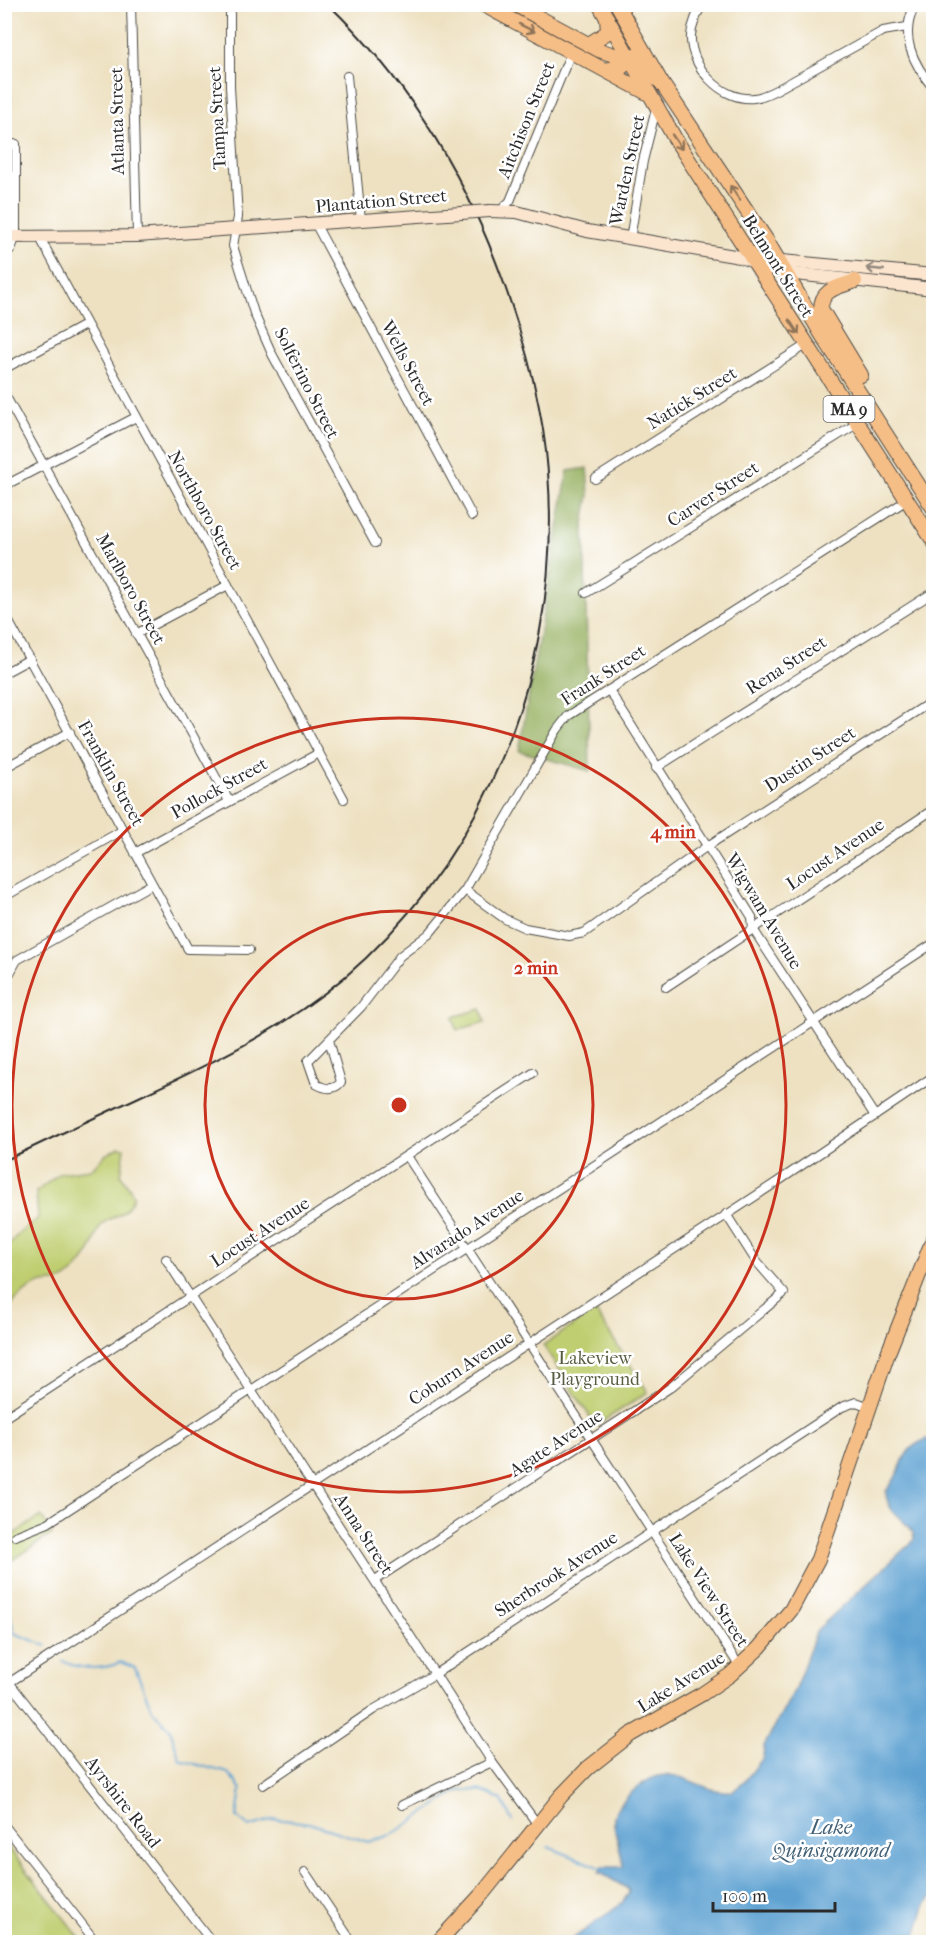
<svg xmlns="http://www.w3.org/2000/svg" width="938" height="1947" viewBox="0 0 938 1947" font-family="'IM FELL French Canon',serif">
<rect width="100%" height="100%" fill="#fff"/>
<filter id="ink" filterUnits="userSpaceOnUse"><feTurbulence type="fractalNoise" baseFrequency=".0167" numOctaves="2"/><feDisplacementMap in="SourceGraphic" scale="12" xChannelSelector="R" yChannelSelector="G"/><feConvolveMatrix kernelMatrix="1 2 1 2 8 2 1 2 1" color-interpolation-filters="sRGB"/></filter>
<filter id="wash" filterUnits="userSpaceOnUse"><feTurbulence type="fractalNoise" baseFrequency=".008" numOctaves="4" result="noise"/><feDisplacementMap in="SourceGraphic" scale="24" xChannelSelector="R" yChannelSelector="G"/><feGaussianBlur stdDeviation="1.35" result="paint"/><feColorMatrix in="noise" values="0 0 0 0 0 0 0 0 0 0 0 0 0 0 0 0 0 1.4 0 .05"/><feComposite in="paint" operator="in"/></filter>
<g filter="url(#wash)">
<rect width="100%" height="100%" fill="#eee1c1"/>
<g fill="#bfce70" stroke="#757c4e" stroke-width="1.5">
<path d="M481,1009l4,13 -28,8 -4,-13z"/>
<path d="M119,1147l6,1 -4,27 13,20c-11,29 -24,16 -35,34 -3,5 -4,12 -7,18 -5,11 -14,21 -22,29 -7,7 -18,6 -27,7 -13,3 -25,14 -33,24v8l-5,9v-73l12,-16 21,-17 -2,-26 24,-19 31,-4 14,-14z"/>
<path d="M595,1311l53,81 -52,34 -53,-81z"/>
<path d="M41,1516l11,18 -47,31v-25z"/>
<path d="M4,1843h1l78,99h-78z"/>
</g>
<path fill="#97b162" stroke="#616e46" stroke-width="1.5" d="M587,468l2,27 -5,28 6,248 -71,-20 49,-280z"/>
<path fill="#5ea2d2" stroke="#44667e" stroke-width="1.5" d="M933,1437l1,457 -9,12 -11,36h-346l53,-38 8,-11 -1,-4 -29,-17 4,-5h20c-1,-16 -9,-30 -9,-46 -1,-11 8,-19 16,-27 44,-43 63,1 103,-3l11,-9 19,-24 1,-12 31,-57 22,-59 97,-90c1,-19 -28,-21 -28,-49 22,-25 10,-43 47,-54z"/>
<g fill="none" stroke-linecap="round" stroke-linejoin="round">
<g stroke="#5ea2d2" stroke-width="2">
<path d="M4,1607l6,7 4,19 33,13"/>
<path d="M63,1661c16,9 41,9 58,1l14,6 17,42 18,19 10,31 48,13 13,16 -4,28 12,10 26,-8 34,4 59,19 23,-7 67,-44 21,-1 22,9 12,22"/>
<path d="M548,1847l56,22"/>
</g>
</g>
</g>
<g filter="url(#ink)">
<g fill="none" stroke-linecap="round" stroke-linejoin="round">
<defs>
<g id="minor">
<path d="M131,4l6,232"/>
<path d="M230,4v83l8,130 -5,29 21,67 18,41 103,189"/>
<path d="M702,4c-5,10 -10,20 -11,31 -2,31 31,67 63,63 9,-1 18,-6 26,-10l103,-57 24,-4"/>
<path d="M916,4c-18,31 -3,60 18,85"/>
<path d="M347,76l14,144"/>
<path d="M500,211l10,-10 62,-151"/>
<path d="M316,225l156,291"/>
<path d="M39,236l305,563"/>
<path d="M630,239l13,-78 13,-52"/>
<path d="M4,254l7,-5 5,-13v-92"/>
<path d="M4,369l81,-44"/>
<path d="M4,393l225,408"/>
<path d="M595,479l211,-134"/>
<path d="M4,486l132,-69"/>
<path d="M586,593l272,-170"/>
<path d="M4,613l184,336 61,1"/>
<path d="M136,634l92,-49"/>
<path d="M4,673l26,-14"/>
<path d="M609,690l143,227 1,12 122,187"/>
<path d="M4,768l66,-36"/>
<path d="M656,768l278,-176"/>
<path d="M135,853l184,-100"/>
<path d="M465,890l40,29 20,9 44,8 15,-3 122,-86 228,-147"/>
<path d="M4,897l119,-67"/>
<path d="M10,973l7,-13 135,-76"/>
<path d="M666,987l268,-178"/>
<path d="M329,1040l12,42c-7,9 -16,7 -25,2l-8,-23 53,-54 39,-51 29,-22 36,-44 92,-160 11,-14 339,-216"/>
<path d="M407,1156l333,511"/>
<path d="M166,1259l326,503 46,63"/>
<path d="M4,1418l529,-345"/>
<path d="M15,1536l33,-13 886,-580"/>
<path d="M375,1580l296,-193 113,-94 -28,-32 -30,-47"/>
<path d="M9,1682l203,260"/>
<path d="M4,1686l773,-504 157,-106"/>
<path d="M263,1785l110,-75 62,-36 407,-267 14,-5 14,5"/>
<path d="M402,1805l90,-43"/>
<path d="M4,1825l92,117"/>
<path d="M305,1872l47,70"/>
</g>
<g id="secondary">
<path d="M490,211l27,1 70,19 153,26 46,16 148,16"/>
<path d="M4,237l133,-1 310,-22"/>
<path d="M771,260l163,15"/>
</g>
<g id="primary">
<path d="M482,4l165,89"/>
<path d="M514,4l85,46 33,11 29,21"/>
<path d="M438,1942l45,-49 78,-97 27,-28 42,-33 72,-41 28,-19 29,-27 32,-38 27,-51 70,-206 46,-116"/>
</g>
<g id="trunk">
<path d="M599,4l75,133 260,405"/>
<path d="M617,4l44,78 106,159 55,94 112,174"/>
<path d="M589,44l19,-12 -1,-14"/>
<path d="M605,70l17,-3 15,-12"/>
<path d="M855,281c-15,6 -34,7 -34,28l40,66"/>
</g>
</defs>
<use href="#minor" stroke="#484642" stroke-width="10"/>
<use href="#secondary" stroke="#484642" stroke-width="14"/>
<use href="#primary" stroke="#484642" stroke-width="16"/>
<use href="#trunk" stroke="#484642" stroke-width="16"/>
<use href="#minor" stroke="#fff" stroke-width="8"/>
<use href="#secondary" stroke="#fbe5cf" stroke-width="12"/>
<use href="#primary" stroke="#f6be87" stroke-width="14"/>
<use href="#trunk" stroke="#f6be87" stroke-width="14"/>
<path stroke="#2b2b2b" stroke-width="2" d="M4,1161c45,-22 90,-43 135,-64 82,-38 161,-76 227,-139 130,-125 196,-307 182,-486 -5,-67 -23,-131 -46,-194 -38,-105 -94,-197 -174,-274"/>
<defs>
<path id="secondary-bridge" d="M447,214l43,-3"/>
</defs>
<use href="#secondary-bridge" stroke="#484642" stroke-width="14" stroke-linecap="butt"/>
<use href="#secondary-bridge" stroke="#fbe5cf" stroke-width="12"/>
</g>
<defs><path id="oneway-shaft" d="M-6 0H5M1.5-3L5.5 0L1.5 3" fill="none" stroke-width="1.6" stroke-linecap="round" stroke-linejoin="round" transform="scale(1.5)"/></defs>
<g stroke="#907459">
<use href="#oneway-shaft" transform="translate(527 28) rotate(27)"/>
<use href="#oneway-shaft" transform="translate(677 142) rotate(56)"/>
<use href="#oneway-shaft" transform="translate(735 193) rotate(-124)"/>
<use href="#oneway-shaft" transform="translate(794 327) rotate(57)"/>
</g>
<use stroke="#93887d" href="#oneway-shaft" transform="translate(875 269) rotate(-174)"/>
</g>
<g fill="none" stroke="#c8321e" stroke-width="3">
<circle cx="399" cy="1105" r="194"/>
<circle cx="399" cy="1105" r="387"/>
</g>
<g text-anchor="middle" stroke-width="5" stroke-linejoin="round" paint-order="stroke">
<rect fill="#fff" stroke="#6b6b6b" stroke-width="1.5" x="823.5" y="396" width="51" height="26" rx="4.5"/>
<g font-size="16" font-weight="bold" fill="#2b2b2b">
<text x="849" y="415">MA 9</text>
</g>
<g font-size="18" fill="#2b2b2b" stroke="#fff">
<text transform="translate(217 118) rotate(-93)" y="6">Tampa Street</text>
<text transform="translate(526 120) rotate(-68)" y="6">Aitchison Street</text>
<text transform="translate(117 121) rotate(-91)" y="6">Atlanta Street</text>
<text transform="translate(627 170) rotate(-78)" y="6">Warden Street</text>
<text transform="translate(381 201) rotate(-5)" y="6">Plantation Street</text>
<text transform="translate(778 266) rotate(58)" y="6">Belmont Street</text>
<text transform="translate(408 363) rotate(62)" y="6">Wells Street</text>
<text transform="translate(307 383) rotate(63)" y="6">Solferino Street</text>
<text transform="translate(692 398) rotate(-32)" y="6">Natick Street</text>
<text transform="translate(713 494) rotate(-33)" y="6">Carver Street</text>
<text transform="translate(205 510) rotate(61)" y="6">Northboro Street</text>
<text transform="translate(131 589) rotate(61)" y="6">Marlboro Street</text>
<text transform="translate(786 665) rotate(-33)" y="6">Rena Street</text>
<text transform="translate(603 675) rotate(-33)" y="6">Frank Street</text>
<text transform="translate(810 759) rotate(-33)" y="6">Dustin Street</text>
<text transform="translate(111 773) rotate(61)" y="6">Franklin Street</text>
<text transform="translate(219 788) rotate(-29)" y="6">Pollock Street</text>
<text transform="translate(835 854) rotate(-34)" y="6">Locust Avenue</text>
<text transform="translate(764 911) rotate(59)" y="6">Wigwam Avenue</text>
<text transform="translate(467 1229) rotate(-33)" y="6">Alvarado Avenue</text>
<text transform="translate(260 1232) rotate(-33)" y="6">Locust Avenue</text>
<text transform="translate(461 1368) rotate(-33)" y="6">Coburn Avenue</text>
<text transform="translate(556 1443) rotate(-33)" y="6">Agate Avenue</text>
<text transform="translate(364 1534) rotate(57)" y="6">Anna Street</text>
<text transform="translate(556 1574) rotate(-33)" y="6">Sherbrook Avenue</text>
<text transform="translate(709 1590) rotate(57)" y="6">Lake View Street</text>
<text transform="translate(681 1682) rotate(-32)" y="6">Lake Avenue</text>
<text transform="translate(123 1802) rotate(52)" y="6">Ayrshire Road</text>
</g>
<g font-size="18" fill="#575c40" stroke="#fff">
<text x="595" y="1364">Lakeview<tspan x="595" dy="21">Playground</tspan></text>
</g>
<g font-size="20" font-style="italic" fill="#426176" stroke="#fff">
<text x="831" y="1834">Lake<tspan x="831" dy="23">Quinsigamond</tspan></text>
</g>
</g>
<circle cx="399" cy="1105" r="9" fill="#c8321e" stroke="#fff" stroke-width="3"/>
<g font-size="18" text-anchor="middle" font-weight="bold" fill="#c8321e" stroke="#fff" stroke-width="5" stroke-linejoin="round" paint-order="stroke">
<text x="673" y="838">4 min</text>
<text x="536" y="974">2 min</text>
</g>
<rect width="938" height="1947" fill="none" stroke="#fff" stroke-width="24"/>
<path d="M713 1902v9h122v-9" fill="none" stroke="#2b2b2b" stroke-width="3"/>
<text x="722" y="1902" font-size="18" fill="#2b2b2b" stroke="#ffffff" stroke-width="4.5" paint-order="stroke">100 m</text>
</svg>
